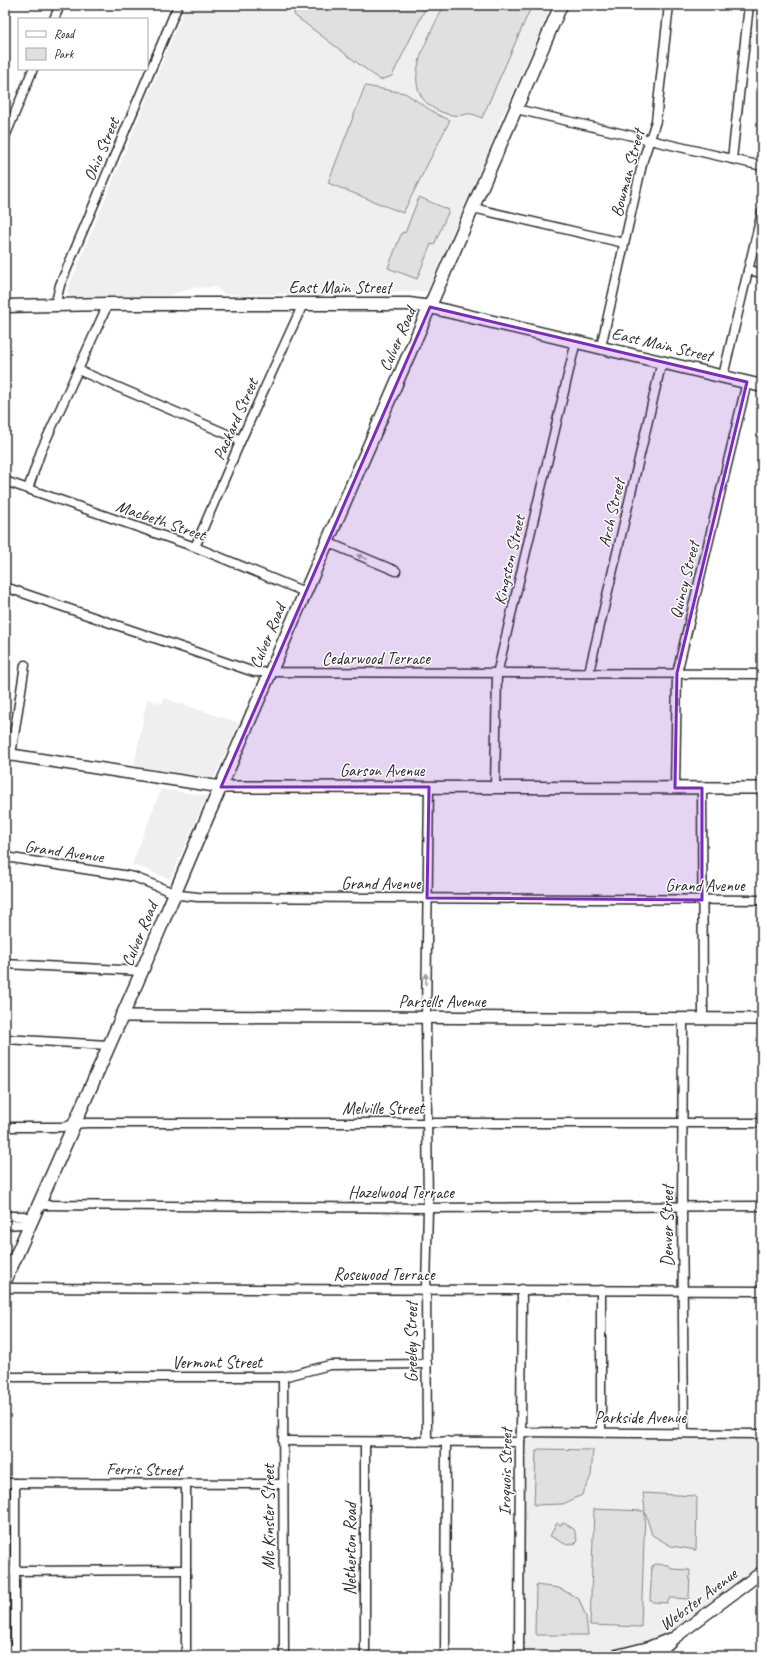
<svg xmlns="http://www.w3.org/2000/svg" width="767" height="1661" viewBox="0 0 767 1661" font-family="Caveat,sans-serif">
<rect width="100%" height="100%" fill="#fff"/>
<filter id="ink" filterUnits="userSpaceOnUse"><feTurbulence type="fractalNoise" baseFrequency=".025" numOctaves="2"/><feDisplacementMap in="SourceGraphic" scale="8" xChannelSelector="R" yChannelSelector="G"/><feConvolveMatrix kernelMatrix="1 2 1 2 8 2 1 2 1" color-interpolation-filters="sRGB"/></filter>
<g filter="url(#ink)">
<g fill="#efefef">
<path d="M186,5h366l-44,100 -10,19 2,1 -72,164 -2,2 -186,4 -17,-1 -7,-7 -24,1 -23,7 -98,2 -3,-3 -1,-3z"/>
<path d="M164,698l75,25 -25,55 -80,-12 13,-67 15,5z"/>
<path d="M161,789l46,7 -37,83 -38,-15z"/>
<path d="M762,1432v133l-82,62 -17,11 -47,15 -87,1 -4,-2 -1,-3v-207l1,-4 4,-2z"/>
</g>
<g fill="#e0e0e0" stroke="#868686">
<path d="M296,5h131l-35,71 -12,4 -86,-65z"/>
<path d="M444,5h88l-50,113c-3,-1 -7,-4 -11,-4 -3,-1 -6,1 -9,1 -5,1 -13,0 -18,-2 -53,-19 -15,-75 0,-108z"/>
<path d="M365,86l40,7 33,22 12,5 -47,93 -75,-30z"/>
<path d="M419,197l30,13 -15,35 -3,-1 -14,35 -29,-11 14,-36 3,1z"/>
<path d="M539,1449l54,1 -2,26 -9,19 -19,9 -29,1 2,-54z"/>
<path d="M643,1493l52,3 2,2 -1,52 -25,-4 -19,-11 -7,-23 -4,115 -51,-2 4,-116 51,2z"/>
<path d="M557,1523l3,2 4,-2 10,6 3,11 -1,3 -9,2 -17,-9z"/>
<path d="M654,1564l15,1 2,4 19,1 -1,29 -19,-1 -3,5 -14,-1 -3,-2 2,-34z"/>
<path d="M536,1585l23,3 20,11 7,18 2,18h-51l-2,-3z"/>
</g>
<g fill="none" stroke-linecap="round" stroke-linejoin="round">
<defs>
<g id="street">
<path d="M54,19l6,-14"/>
<path d="M516,109l246,57"/>
<path d="M5,137l28,-68"/>
<path d="M732,159l17,-154"/>
<path d="M473,208l151,35"/>
<path d="M748,270l14,3"/>
<path d="M55,306l5,-21 118,-280"/>
<path d="M601,347l42,-187 13,-39 13,-116"/>
<path d="M78,370l163,70"/>
<path d="M723,376l39,-164"/>
<path d="M5,481l190,66 110,45"/>
<path d="M28,489l13,-38 67,-147"/>
<path d="M327,542l69,29"/>
<path d="M195,547l46,-107 62,-136"/>
<path d="M5,587l249,85 508,2"/>
<path d="M589,672l73,-311"/>
<path d="M11,755l14,-90"/>
<path d="M495,788l2,-114 79,-333"/>
<path d="M675,788l2,-115 70,-291"/>
<path d="M702,788l1,231"/>
<path d="M5,857l118,18 11,2 45,18 19,2 564,3"/>
<path d="M5,964l137,7"/>
<path d="M683,1019l-1,188 2,225"/>
<path d="M5,1039l103,6"/>
<path d="M5,1127h58l11,-3 13,-1h675"/>
<path d="M39,1205l389,3 334,-2"/>
<path d="M5,1216h19l8,5"/>
<path d="M5,1225l18,-1 9,-3"/>
<path d="M5,1288l757,3"/>
<path d="M601,1290v142"/>
<path d="M5,1377h278l47,-12 97,-1"/>
<path d="M283,1377l1,279"/>
<path d="M521,1432l238,2"/>
<path d="M283,1441l237,1"/>
<path d="M427,1441l-1,-152 2,-81 -2,-190 3,-231"/>
<path d="M365,1442v214"/>
<path d="M5,1483l278,1"/>
<path d="M15,1483v173"/>
<path d="M186,1485v171"/>
<path d="M5,1571l181,-1"/>
<path d="M445,1656l1,-215"/>
<path d="M519,1656l1,-214 1,-10 1,-143"/>
</g>
<g id="secondary">
<path d="M5,754l216,33 541,1"/>
<path d="M121,1016l641,3"/>
<path d="M615,1656l32,-8 23,-9"/>
<path d="M658,1656l5,-8 11,-10 88,-66"/>
</g>
<g id="primary">
<path d="M5,306l103,-2h301l21,3 332,79"/>
<path d="M5,1281l137,-310 55,-130 364,-836"/>
</g>
</defs>
<use href="#street" stroke="#2b2b2b" stroke-width="11"/>
<use href="#secondary" stroke="#2b2b2b" stroke-width="14"/>
<use href="#primary" stroke="#2b2b2b" stroke-width="15"/>
<use href="#street" stroke="#fff" stroke-width="8"/>
<use href="#secondary" stroke="#fff" stroke-width="11"/>
<use href="#primary" stroke="#fff" stroke-width="12"/>
</g>
<defs><path id="oneway-solid" d="M-6-.8H1V-3.2L6.5 0L1 3.2V.8H-6Z"/></defs>
<g fill="#a0a0a0">
<use href="#oneway-solid" transform="translate(362 557) rotate(-157)"/>
<use href="#oneway-solid" transform="translate(426 979) rotate(-89)"/>
</g>
</g>
<path fill="#7b2cbf" fill-opacity="0.2" stroke="#7b2cbf" stroke-width="3" stroke-linejoin="round" d="M430,307l317,75 -70,291 -2,115h27v112l-275,-2 2,-111h-208z"/>
<g text-anchor="middle" stroke-width="3" stroke-linejoin="round" paint-order="stroke">
<g font-size="17" fill="#2b2b2b" stroke="#fff">
<text transform="translate(101 149) rotate(-67)" y="6">Ohio Street</text>
<text transform="translate(627 173) rotate(-75)" y="6">Bowman Street</text>
<text x="340" y="293">East Main Street</text>
<text transform="translate(397 339) rotate(-66)" y="6">Culver Road</text>
<text transform="translate(662 344) rotate(13)" y="6">East Main Street</text>
<text transform="translate(235 419) rotate(-66)" y="6">Packard Street</text>
<text transform="translate(611 513) rotate(-77)" y="6">Arch Street</text>
<text transform="translate(161 520) rotate(19)" y="6">Macbeth Street</text>
<text transform="translate(509 560) rotate(-77)" y="6">Kingston Street</text>
<text transform="translate(684 580) rotate(-76)" y="6">Quincy Street</text>
<text transform="translate(267 636) rotate(-67)" y="6">Culver Road</text>
<text x="376" y="664">Cedarwood Terrace</text>
<text x="382" y="776">Garson Avenue</text>
<text transform="translate(64 851) rotate(8)" y="6">Grand Avenue</text>
<text x="381" y="889">Grand Avenue</text>
<text x="705" y="891">Grand Avenue</text>
<text transform="translate(139 934) rotate(-67)" y="6">Culver Road</text>
<text x="442" y="1007">Parsells Avenue</text>
<text x="383" y="1114">Melville Street</text>
<text x="401" y="1198">Hazelwood Terrace</text>
<text transform="translate(667 1226) rotate(-90)" y="6">Denver Street</text>
<text x="384" y="1280">Rosewood Terrace</text>
<text transform="translate(411 1342) rotate(-90)" y="6">Greeley Street</text>
<text x="217" y="1368">Vermont Street</text>
<text x="640" y="1423">Parkside Avenue</text>
<text transform="translate(144 1469) rotate(1)" y="6">Ferris Street</text>
<text transform="translate(505 1472) rotate(-89)" y="6">Iroquois Street</text>
<text transform="translate(268 1517) rotate(-90)" y="6">Mc Kinster Street</text>
<text transform="translate(350 1549) rotate(-90)" y="6">Netherton Road</text>
<text transform="translate(698 1599) rotate(-37)" y="6">Webster Avenue</text>
</g>
</g>
<rect width="767" height="1661" fill="none" stroke="#fff" stroke-width="20"/>
<rect x="10" y="10" width="747" height="1641" fill="none" stroke="#2b2b2b" stroke-width="1.5" filter="url(#ink)"/>
<rect x="18" y="18" width="130" height="52" fill="#ffffff" stroke="#aaaaaa"/>
<rect x="26" y="31" width="20" height="6" fill="#ffffff" stroke="#aaaaaa"/>
<text x="54" y="38" font-size="12" fill="#2b2b2b">Road</text>
<rect x="26" y="48" width="20" height="12" fill="#e0e0e0" stroke="#aaaaaa"/>
<text x="54" y="58" font-size="12" fill="#2b2b2b">Park</text>
</svg>
